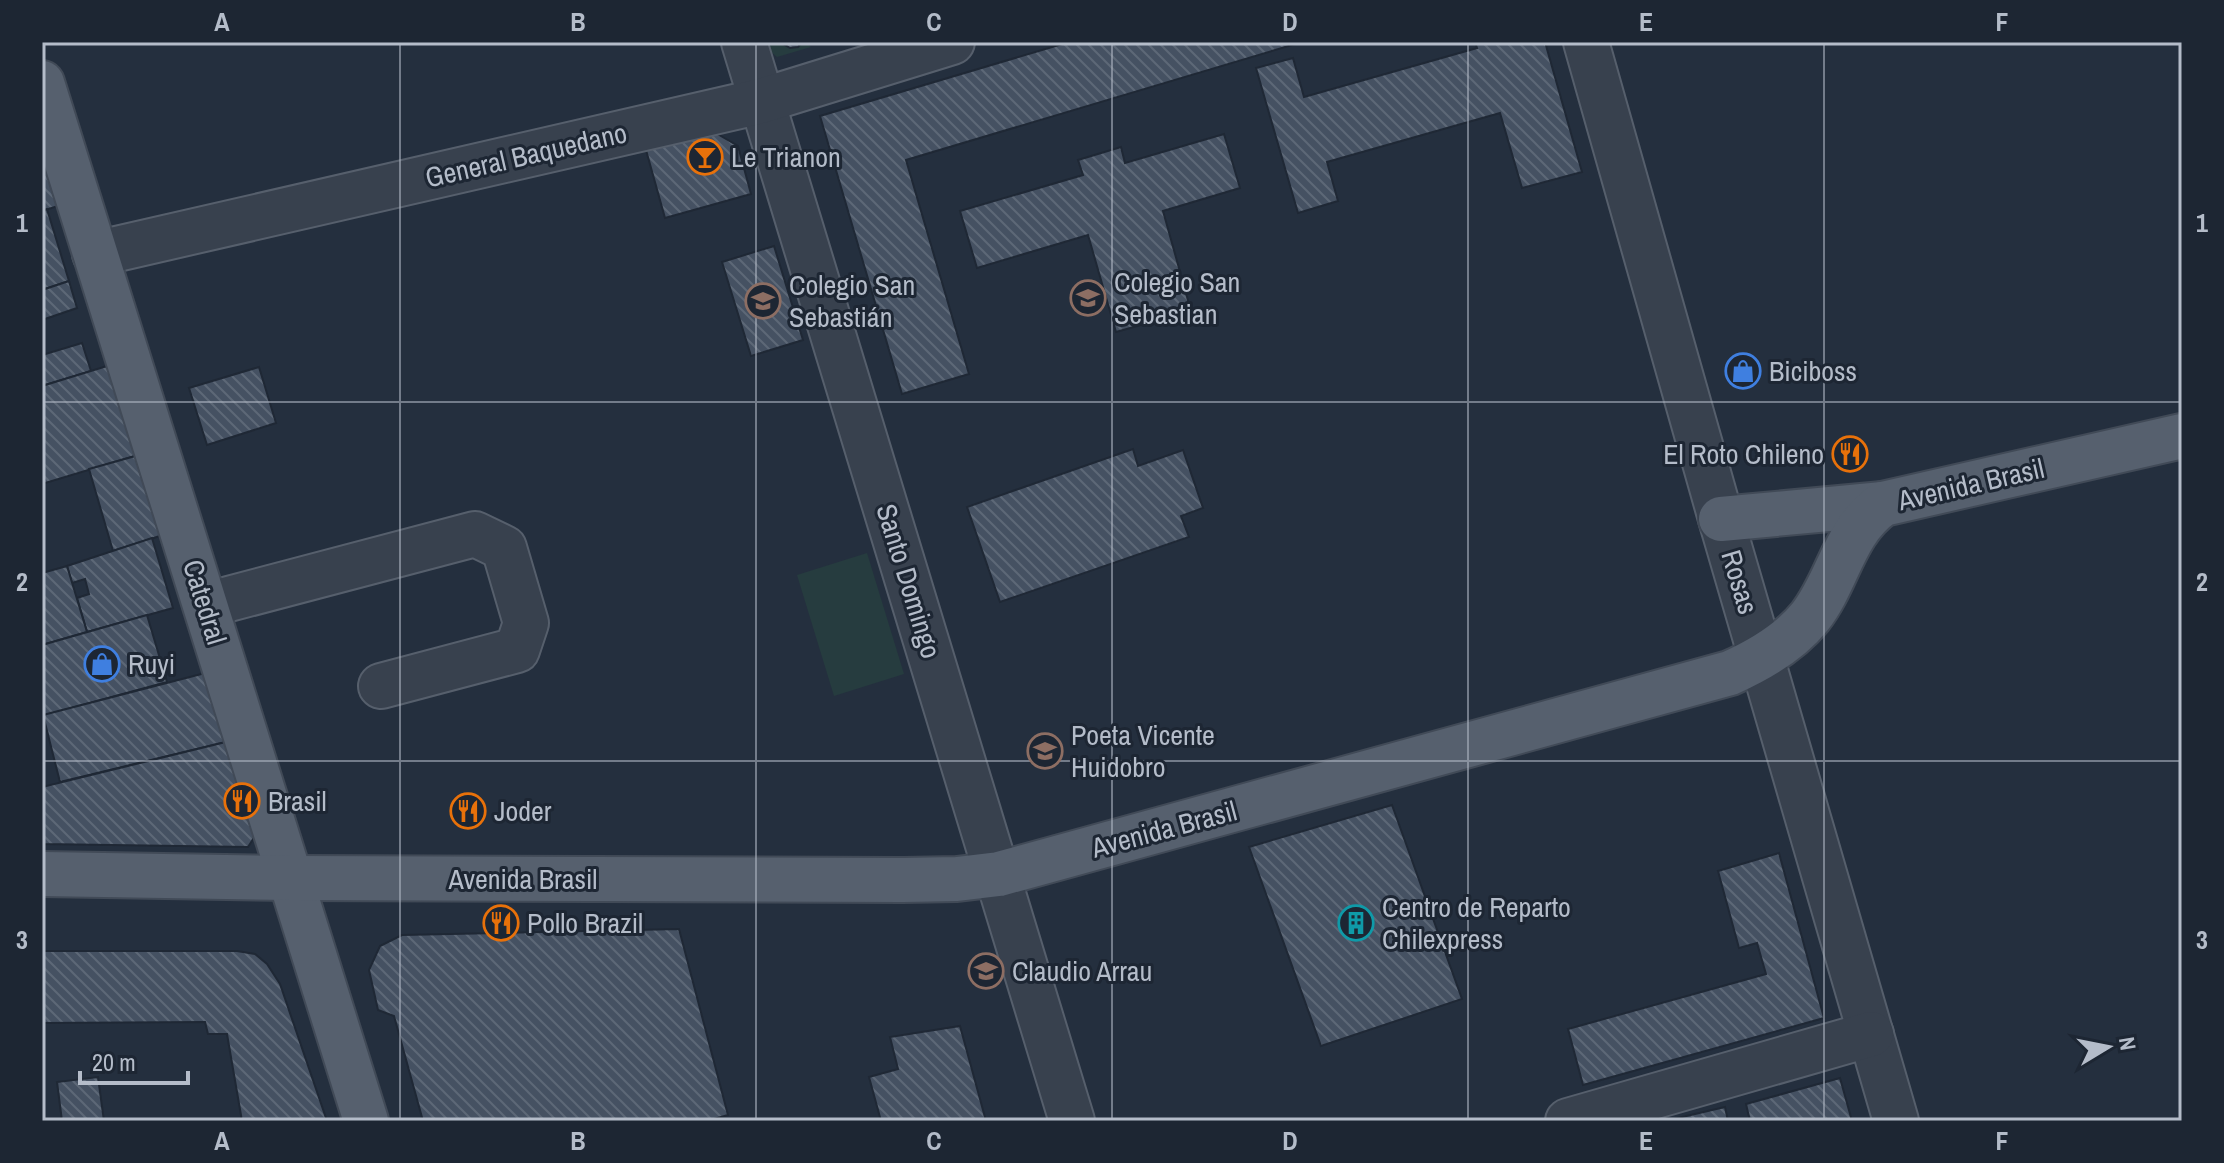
<svg xmlns="http://www.w3.org/2000/svg" width="2224" height="1163" viewBox="0 0 2224 1163" font-family="'Archivo Narrow',sans-serif">
<defs>
<pattern id="building-back-hatch" width="6" height="6" patternUnits="userSpaceOnUse" patternTransform="scale(2)"><rect width="6" height="6" fill="#455162"/><path d="M-1 5l2 2M0 0l6 6M5-1l2 2" fill="none" stroke="#5d6877"/></pattern>
</defs>
<rect width="100%" height="100%" fill="#242f3e"/>
<g fill="#263c3f">
<path d="M759,42h21l10,6 15,-6 6,5 -34,10z"/>
<path d="M867,553l37,121 -70,22 -37,-121z"/>
</g>
<g fill="url(#building-back-hatch)" stroke="#1f2835" stroke-width="2">
<path d="M780,42h22l-4,5 -8,1z"/>
<path d="M1069,42h233l-396,118 63,214 -67,20 -82,-278z"/>
<path d="M1475,42h70l37,130 -60,16 -22,-75 -173,49 11,39 -40,12 -42,-145 37,-10 11,39 173,-49z"/>
<path d="M42,114l29,88 -29,9z"/>
<path d="M714,132l24,14 13,48 -86,24 -19,-68z"/>
<path d="M1224,134l16,54 -77,23 28,100 -75,21 -28,-97 -111,33 -17,-57 123,-36 -5,-15 43,-13 4,16z"/>
<path d="M47,209l22,72 -27,9v-79z"/>
<path d="M774,246l29,94 -52,16 -29,-94z"/>
<path d="M69,281l8,27 -35,12v-30z"/>
<path d="M82,343l9,28 -49,15v-31z"/>
<path d="M120,362l28,90 -106,32v-98z"/>
<path d="M259,367l17,56 -69,22 -18,-57z"/>
<path d="M1133,449l5,17 45,-16 20,58 -22,8 8,21 -189,65 -33,-95z"/>
<path d="M139,455l24,80 -50,16 -24,-82z"/>
<path d="M152,538l21,70 -86,24 -10,-34 12,-4 -4,-15 -13,4 -5,-17z"/>
<path d="M67,566l20,66 -45,13v-72z"/>
<path d="M147,615l20,67 -125,34v-71z"/>
<path d="M213,671l21,69 -174,42 -17,-67z"/>
<path d="M234,740l27,87 -13,20 -206,-3v-57z"/>
<path d="M1392,805l70,194 -141,47 -72,-199z"/>
<path d="M1779,853l45,165 -241,67 -15,-56 198,-55 -9,-31 -18,5 -21,-77z"/>
<path d="M679,929l49,186 -21,6h-284l-29,-105 -16,-6 -9,-40 11,-24 22,-11z"/>
<path d="M42,951h195l18,3 12,10 13,20 47,137h-85l-15,-87h-19l-3,-12 -163,1z"/>
<path d="M960,1026l26,95h-105l-12,-44 29,-8 -8,-32z"/>
<path d="M98,1077l6,44h-42l-5,-39z"/>
<path d="M1840,1078l12,43h-102l-4,-17z"/>
<path d="M1725,1107l3,14h-63z"/>
</g>
<g fill="none" stroke-linecap="round" stroke-linejoin="round">
<defs>
<g id="minor">
<path d="M744,42l328,1079"/>
<path d="M1586,42l135,477 175,602"/>
<path d="M95,254l666,-153 191,-59"/>
<path d="M206,605l269,-71 29,14 22,75 -9,27 -136,36"/>
<path d="M1568,1121l303,-87"/>
</g>
<g id="major">
<path d="M42,83l324,1038"/>
<path d="M1721,519l162,-15"/>
<path d="M42,874l250,4 611,2 54,-1 42,-5 731,-201c29,-13 59,-30 80,-56 29,-37 33,-85 73,-113l299,-68"/>
</g>
</defs>
<use href="#minor" stroke="#565f6c" stroke-width="48"/>
<use href="#major" stroke="#414a57" stroke-width="48"/>
<use href="#minor" stroke="#38414e" stroke-width="44"/>
<use href="#major" stroke="#56606e" stroke-width="44"/>
</g>
<path fill="none" stroke="#b4bcc9" stroke-width="2" stroke-opacity="0.55" d="M400,42v1079M756,42v1079M1112,42v1079M1468,42v1079M1824,42v1079M42,402h2140M42,761h2140"/>
<defs>
<symbol id="bar-ring" viewBox="-11 -11 22 22"><circle r="9.5" fill="#1d2633" stroke="#e8710a" stroke-width="1.5"/><path d="M-6-5H6L.8 .8V4.5H3.5V6h-7V4.5H-.8V.8Z" fill="#e8710a"/></symbol>
<symbol id="school-ring" viewBox="-11 -11 22 22"><circle r="9.5" fill="#1d2633" stroke="#8d6e63" stroke-width="1.5"/><path d="M0-5L7-2L0 1L-7-2ZM-4 1L0 2.5L4 1V4Q0 6-4 4Z" fill="#8d6e63"/></symbol>
<symbol id="shop-ring" viewBox="-11 -11 22 22"><circle r="9.5" fill="#1d2633" stroke="#3f7fe0" stroke-width="1.5"/><path d="M-5-2.5h2.3a2.7 3.5 0 0 1 5.4 0H5L5.5 6h-11ZM-1.5-2.5h3a1.5 2.3 0 0 0-3 0Z" fill="#3f7fe0"/></symbol>
<symbol id="restaurant-ring" viewBox="-11 -11 22 22"><circle r="9.5" fill="#1d2633" stroke="#e8710a" stroke-width="1.5"/><path d="M-5-6h1v4h1v-4h1v4h1v-4h1v5L-1.5 .5V6h-2V.5L-5-1ZM5-6V6H3V1.5H1.5Q1.5-4 5-6Z" fill="#e8710a"/></symbol>
<symbol id="building-ring" viewBox="-11 -11 22 22"><circle r="9.5" fill="#1d2633" stroke="#0f9aa8" stroke-width="1.5"/><path d="M-4-6H4V6H1V3H-1V6H-4ZM-2.5-4.3h1.7v1.8h-1.7ZM.8-4.3h1.7v1.8H.8ZM-2.5-1h1.7V.8h-1.7ZM.8-1h1.7V.8H.8Z" fill="#0f9aa8"/></symbol>
</defs>
<g fill-rule="evenodd">
<use href="#bar-ring" x="685" y="137" width="40" height="40"/>
<use href="#school-ring" x="1068" y="278" width="40" height="40"/>
<use href="#school-ring" x="743" y="281" width="40" height="40"/>
<use href="#shop-ring" x="1723" y="351" width="40" height="40"/>
<use href="#restaurant-ring" x="1830" y="434" width="40" height="40"/>
<use href="#shop-ring" x="82" y="644" width="40" height="40"/>
<use href="#school-ring" x="1025" y="731" width="40" height="40"/>
<use href="#restaurant-ring" x="222" y="781" width="40" height="40"/>
<use href="#restaurant-ring" x="448" y="791" width="40" height="40"/>
<use href="#restaurant-ring" x="481" y="903" width="40" height="40"/>
<use href="#building-ring" x="1336" y="903" width="40" height="40"/>
<use href="#school-ring" x="966" y="951" width="40" height="40"/>
</g>
<g text-anchor="middle" stroke-width="6" stroke-linejoin="round" paint-order="stroke">
<g font-size="28" fill="#b4bcc9" stroke="#1d2633">
<text transform="translate(526 155) rotate(-13)" y="10">General Baquedano</text>
<text transform="translate(1971 484) rotate(-13)" y="10">Avenida Brasil</text>
<text transform="translate(909 581) rotate(73)" y="10">Santo Domingo</text>
<text transform="translate(1740 582) rotate(73)" y="10">Rosas</text>
<text transform="translate(205 602) rotate(73)" y="10">Catedral</text>
<text transform="translate(1164 829) rotate(-15)" y="10">Avenida Brasil</text>
<text x="523" y="889">Avenida Brasil</text>
</g>
<g font-size="28" fill="#b4bcc9" stroke="#1d2633" text-anchor="start">
<text x="731" y="167">Le Trianon</text>
<text x="1114" y="292">Colegio San<tspan x="1114" dy="32">Sebastian</tspan></text>
<text x="789" y="295">Colegio San<tspan x="789" dy="32">Sebastián</tspan></text>
<text x="1769" y="381">Biciboss</text>
<text x="1824" y="464" text-anchor="end">El Roto Chileno</text>
<text x="128" y="674">Ruyi</text>
<text x="1071" y="745">Poeta Vicente<tspan x="1071" dy="32">Huidobro</tspan></text>
<text x="268" y="811">Brasil</text>
<text x="494" y="821">Joder</text>
<text x="1382" y="917">Centro de Reparto<tspan x="1382" dy="32">Chilexpress</tspan></text>
<text x="527" y="933">Pollo Brazil</text>
<text x="1012" y="981">Claudio Arrau</text>
</g>
</g>
<rect width="2224" height="1163" fill="none" stroke="#1d2633" stroke-width="88"/>
<g transform="translate(2108 1047) rotate(80)" stroke="#1d2633" stroke-width="6" paint-order="stroke">
<path d="M0-6L14 30L0 20L-14 30Z" fill="#b4bcc9"/>
<text y="-12" font-size="22" font-weight="bold" text-anchor="middle" fill="#b4bcc9">N</text>
</g>
<path d="M80 1071v12h108v-12" fill="none" stroke="#b4bcc9" stroke-width="4"/>
<text x="92" y="1071" font-size="24" fill="#b4bcc9" stroke="#1d2633" stroke-width="6" paint-order="stroke">20 m</text>
<rect x="44" y="44" width="2136" height="1075" fill="none" stroke="#b4bcc9" stroke-width="3"/>
<g font-size="26" text-anchor="middle" font-weight="bold" fill="#b4bcc9">
<text x="222" y="31">A</text>
<text x="578" y="31">B</text>
<text x="934" y="31">C</text>
<text x="1290" y="31">D</text>
<text x="1646" y="31">E</text>
<text x="2002" y="31">F</text>
<text x="22" y="232">1</text>
<text x="2202" y="232">1</text>
<text x="22" y="591">2</text>
<text x="2202" y="591">2</text>
<text x="22" y="949">3</text>
<text x="2202" y="949">3</text>
<text x="222" y="1150">A</text>
<text x="578" y="1150">B</text>
<text x="934" y="1150">C</text>
<text x="1290" y="1150">D</text>
<text x="1646" y="1150">E</text>
<text x="2002" y="1150">F</text>
</g>
</svg>
